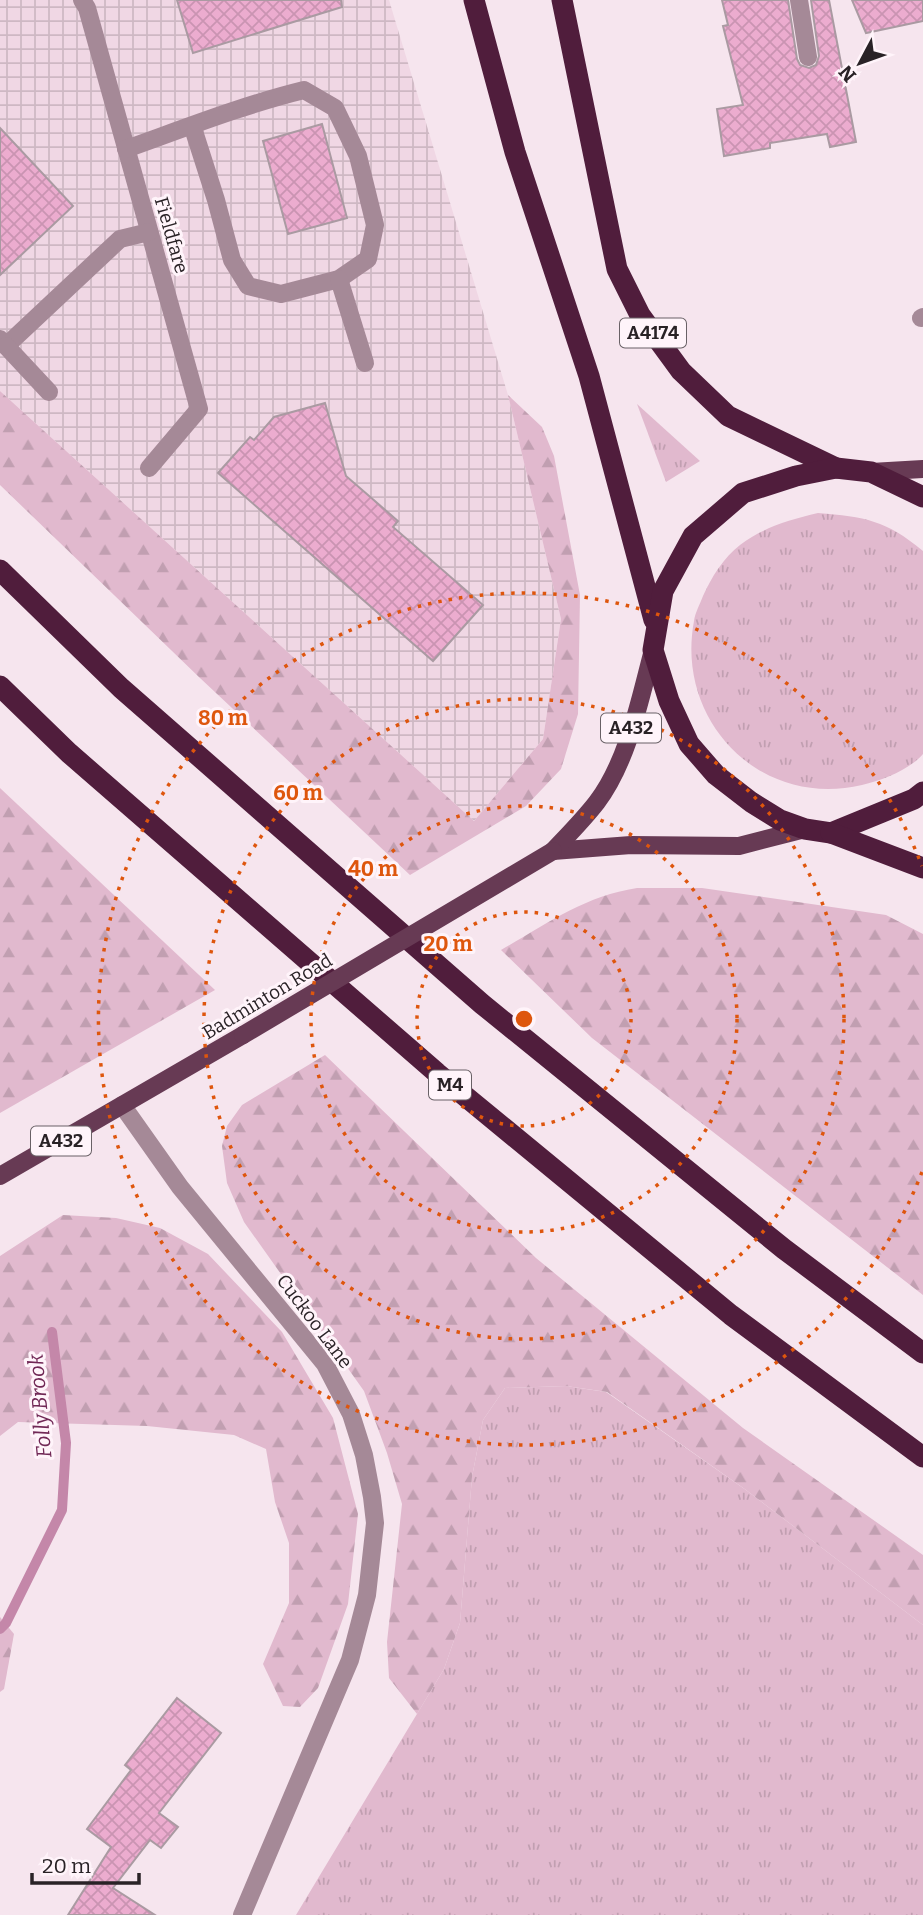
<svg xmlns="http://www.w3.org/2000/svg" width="923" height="1915" viewBox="0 0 923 1915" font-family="Bitter,serif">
<defs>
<pattern id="industrial-grid" width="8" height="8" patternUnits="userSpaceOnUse" patternTransform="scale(1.75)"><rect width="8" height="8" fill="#f0d7e4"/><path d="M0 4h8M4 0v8" fill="none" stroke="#ceb8c3"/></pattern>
<pattern id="grass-tufts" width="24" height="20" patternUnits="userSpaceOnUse" patternTransform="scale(1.75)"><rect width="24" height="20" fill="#e1b9ce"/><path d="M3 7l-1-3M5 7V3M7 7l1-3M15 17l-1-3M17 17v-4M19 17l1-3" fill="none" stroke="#c19fb1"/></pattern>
<pattern id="forest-firs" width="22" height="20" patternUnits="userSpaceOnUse" patternTransform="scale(1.75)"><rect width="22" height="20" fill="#e1b9ce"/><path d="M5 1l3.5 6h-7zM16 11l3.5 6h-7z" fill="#c19fb1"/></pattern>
<pattern id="building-cross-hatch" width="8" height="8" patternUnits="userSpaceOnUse" patternTransform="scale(1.75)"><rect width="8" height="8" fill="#ecaccf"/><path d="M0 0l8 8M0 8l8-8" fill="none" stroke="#ca94b2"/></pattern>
</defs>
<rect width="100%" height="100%" fill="#f6e5ee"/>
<path fill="url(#industrial-grid)" d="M0,0h389l119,395 53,224 -18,120 -69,82 -474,-430z"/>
<g fill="url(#grass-tufts)">
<path d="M637,404l63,57 -34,21z"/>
<path d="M818,513c47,4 68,7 105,38v203c-14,16 -40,26 -61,31 -101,24 -187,-63 -168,-164 1,-8 6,-17 9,-25 8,-18 21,-39 37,-51 24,-18 49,-25 78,-32z"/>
<path d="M566,1386l40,6 140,98 177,135v290h-627l148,-246 16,-46 12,-146 11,-57 22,-32z"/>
</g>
<g fill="url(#forest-firs)">
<path d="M0,391l474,430 69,-82 18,-120 -53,-224 34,32 12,29 26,139 -2,119 -17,55 -35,37 -116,69 -210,-197 -200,-193z"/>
<path d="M0,788l215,202 -215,123z"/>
<path d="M637,888h65l184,27 37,19v361l-331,-257 -91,-88c46,-26 83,-54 136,-62z"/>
<path d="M325,1055l211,203 207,170 180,127v70l-177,-135 -139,-98 -41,-6 -61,2 -22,32 -11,57 -12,146 -16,46 -27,45 -28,-36 -2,-36 15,-138 -15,-51 -23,-62 -120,-169 -17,-39 -5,-37 5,-20 15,-21z"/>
<path d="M63,1215l53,3 44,10 48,26 74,78 51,86 25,96 -10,90 -30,84 -18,19 -17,-1 -20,-42 26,-61v-60l-14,-41 -9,-53 -32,-14 -87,-9 -129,-4 -18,14v-180z"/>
<path d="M0,1617l14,17 -10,55 -4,3z"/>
</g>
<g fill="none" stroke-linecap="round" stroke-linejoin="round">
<path stroke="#c487a9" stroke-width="10" d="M0,1629l6,-6 56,-113 4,-67 -14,-111"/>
</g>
<g fill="url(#building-cross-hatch)" stroke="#aa9aa2" stroke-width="2">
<path d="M177,0h164l1,7 -149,46z"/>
<path d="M722,0h66l9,59 3,6 9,3 7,-3 3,-9 -8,-56h18l27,142 -26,5 -3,-13 -57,9v5l-46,8 -7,-47 26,-4 -20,-79 5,-1z"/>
<path d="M852,0h71v21l-57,12z"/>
<path d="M322,124l25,94 -59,16 -25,-93z"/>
<path d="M0,128l73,78 -73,69z"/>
<path d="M325,403l21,73 52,45 -5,6 90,78 -50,56 -215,-188 32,-36 4,3 20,-23z"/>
<path d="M177,1698l44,35 -62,80 19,14 -17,21 -11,-8 -37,48 42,27h-87l43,-68 -24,-18 44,-59 -6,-5z"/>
</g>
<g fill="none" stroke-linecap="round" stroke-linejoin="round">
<g stroke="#a58997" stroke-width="18">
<path d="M82,0l5,8 112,401 -50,59"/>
<path d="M799,0l9,57"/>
<path d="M126,149c59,-21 117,-44 178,-59l31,18 23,48 17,69 -7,34 -29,20 -58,15 -33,-8 -16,-26 -16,-60 -24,-75"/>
<path d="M339,279l26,84"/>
<path d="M921,318l2,-1"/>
<path d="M0,339l6,7 114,-107 29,-7"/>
<path d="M6,346l43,46"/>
<path d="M122,1105l58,82 145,177 26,50 13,41 8,42 3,26 -8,72 -17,65 -108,255"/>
</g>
<g stroke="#673a54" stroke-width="18">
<path d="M871,472l52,-3"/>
<path d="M553,851l78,-6 108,1 66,-17"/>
<path d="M553,851c15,-16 31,-32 44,-49 31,-41 43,-103 56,-152"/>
<path d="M0,1176l243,-141"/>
</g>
<g stroke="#501d3c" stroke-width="21">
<path d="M474,0l41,152 74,224 65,244"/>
<path d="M562,0l55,269 23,46 41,56 47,45 108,52"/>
<path d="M923,497l-52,-25 -35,-4 -40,8 -53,17 -50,43 -30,55 -10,59 16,51 20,43 27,31 35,27 29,18 25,9 26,4 83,-34 9,-7"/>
<path d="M0,570l121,118 361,316 302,245 139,104"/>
<path d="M0,686l69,67 368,320 294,242 192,142"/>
<path d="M831,833l92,35"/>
</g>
<path stroke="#673a54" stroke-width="18" d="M243,1035l310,-184"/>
</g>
<g fill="none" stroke="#de560d" stroke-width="3.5" stroke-dasharray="3.5 7">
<circle cx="524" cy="1019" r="107"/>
<circle cx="524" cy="1019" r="213"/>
<circle cx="524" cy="1019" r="320"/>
<path d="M922 1172A426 426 0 1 1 922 866"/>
</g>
<g text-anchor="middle" stroke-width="6" stroke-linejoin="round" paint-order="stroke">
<g fill="#fff4fa" stroke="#696166" stroke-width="2">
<rect x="620" y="318.5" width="66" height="29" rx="5"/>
<rect x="601" y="713.5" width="60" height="29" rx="5"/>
<rect x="429" y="1070.5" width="42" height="29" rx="5"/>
<rect x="31" y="1126.5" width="60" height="29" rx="5"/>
</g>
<g font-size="18" font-weight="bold" fill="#292226">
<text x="653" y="339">A4174</text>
<text x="631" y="734">A432</text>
<text x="450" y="1091">M4</text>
<text x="61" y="1147">A432</text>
</g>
<g font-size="19" fill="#292226" stroke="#fff4fa">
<text transform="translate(172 235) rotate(74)" y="7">Fieldfare</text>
<text transform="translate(267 996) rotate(-31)" y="7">Badminton Road</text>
<text transform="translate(315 1321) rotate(53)" y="7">Cuckoo Lane</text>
</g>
<g font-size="21" font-style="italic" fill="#712856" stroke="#fff4fa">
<text transform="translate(40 1406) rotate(-95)" y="7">Folly Brook</text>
</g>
</g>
<circle cx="524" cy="1019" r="10" fill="#de560d" stroke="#fff4fa" stroke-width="3.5"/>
<g font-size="21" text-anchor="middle" font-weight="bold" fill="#de560d" stroke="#fff4fa" stroke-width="6" stroke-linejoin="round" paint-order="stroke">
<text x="223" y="725">80 m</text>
<text x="298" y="800">60 m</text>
<text x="373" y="876">40 m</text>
<text x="448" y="951">20 m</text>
</g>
<g transform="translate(860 63) rotate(229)" stroke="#fff4fa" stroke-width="5" paint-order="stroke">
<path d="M0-5L12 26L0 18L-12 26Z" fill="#292226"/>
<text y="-10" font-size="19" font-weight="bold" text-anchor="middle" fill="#292226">N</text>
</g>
<path d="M32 1873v10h107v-10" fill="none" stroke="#292226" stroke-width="3.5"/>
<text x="42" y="1873" font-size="21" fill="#292226" stroke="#fff4fa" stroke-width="5" paint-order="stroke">20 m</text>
</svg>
